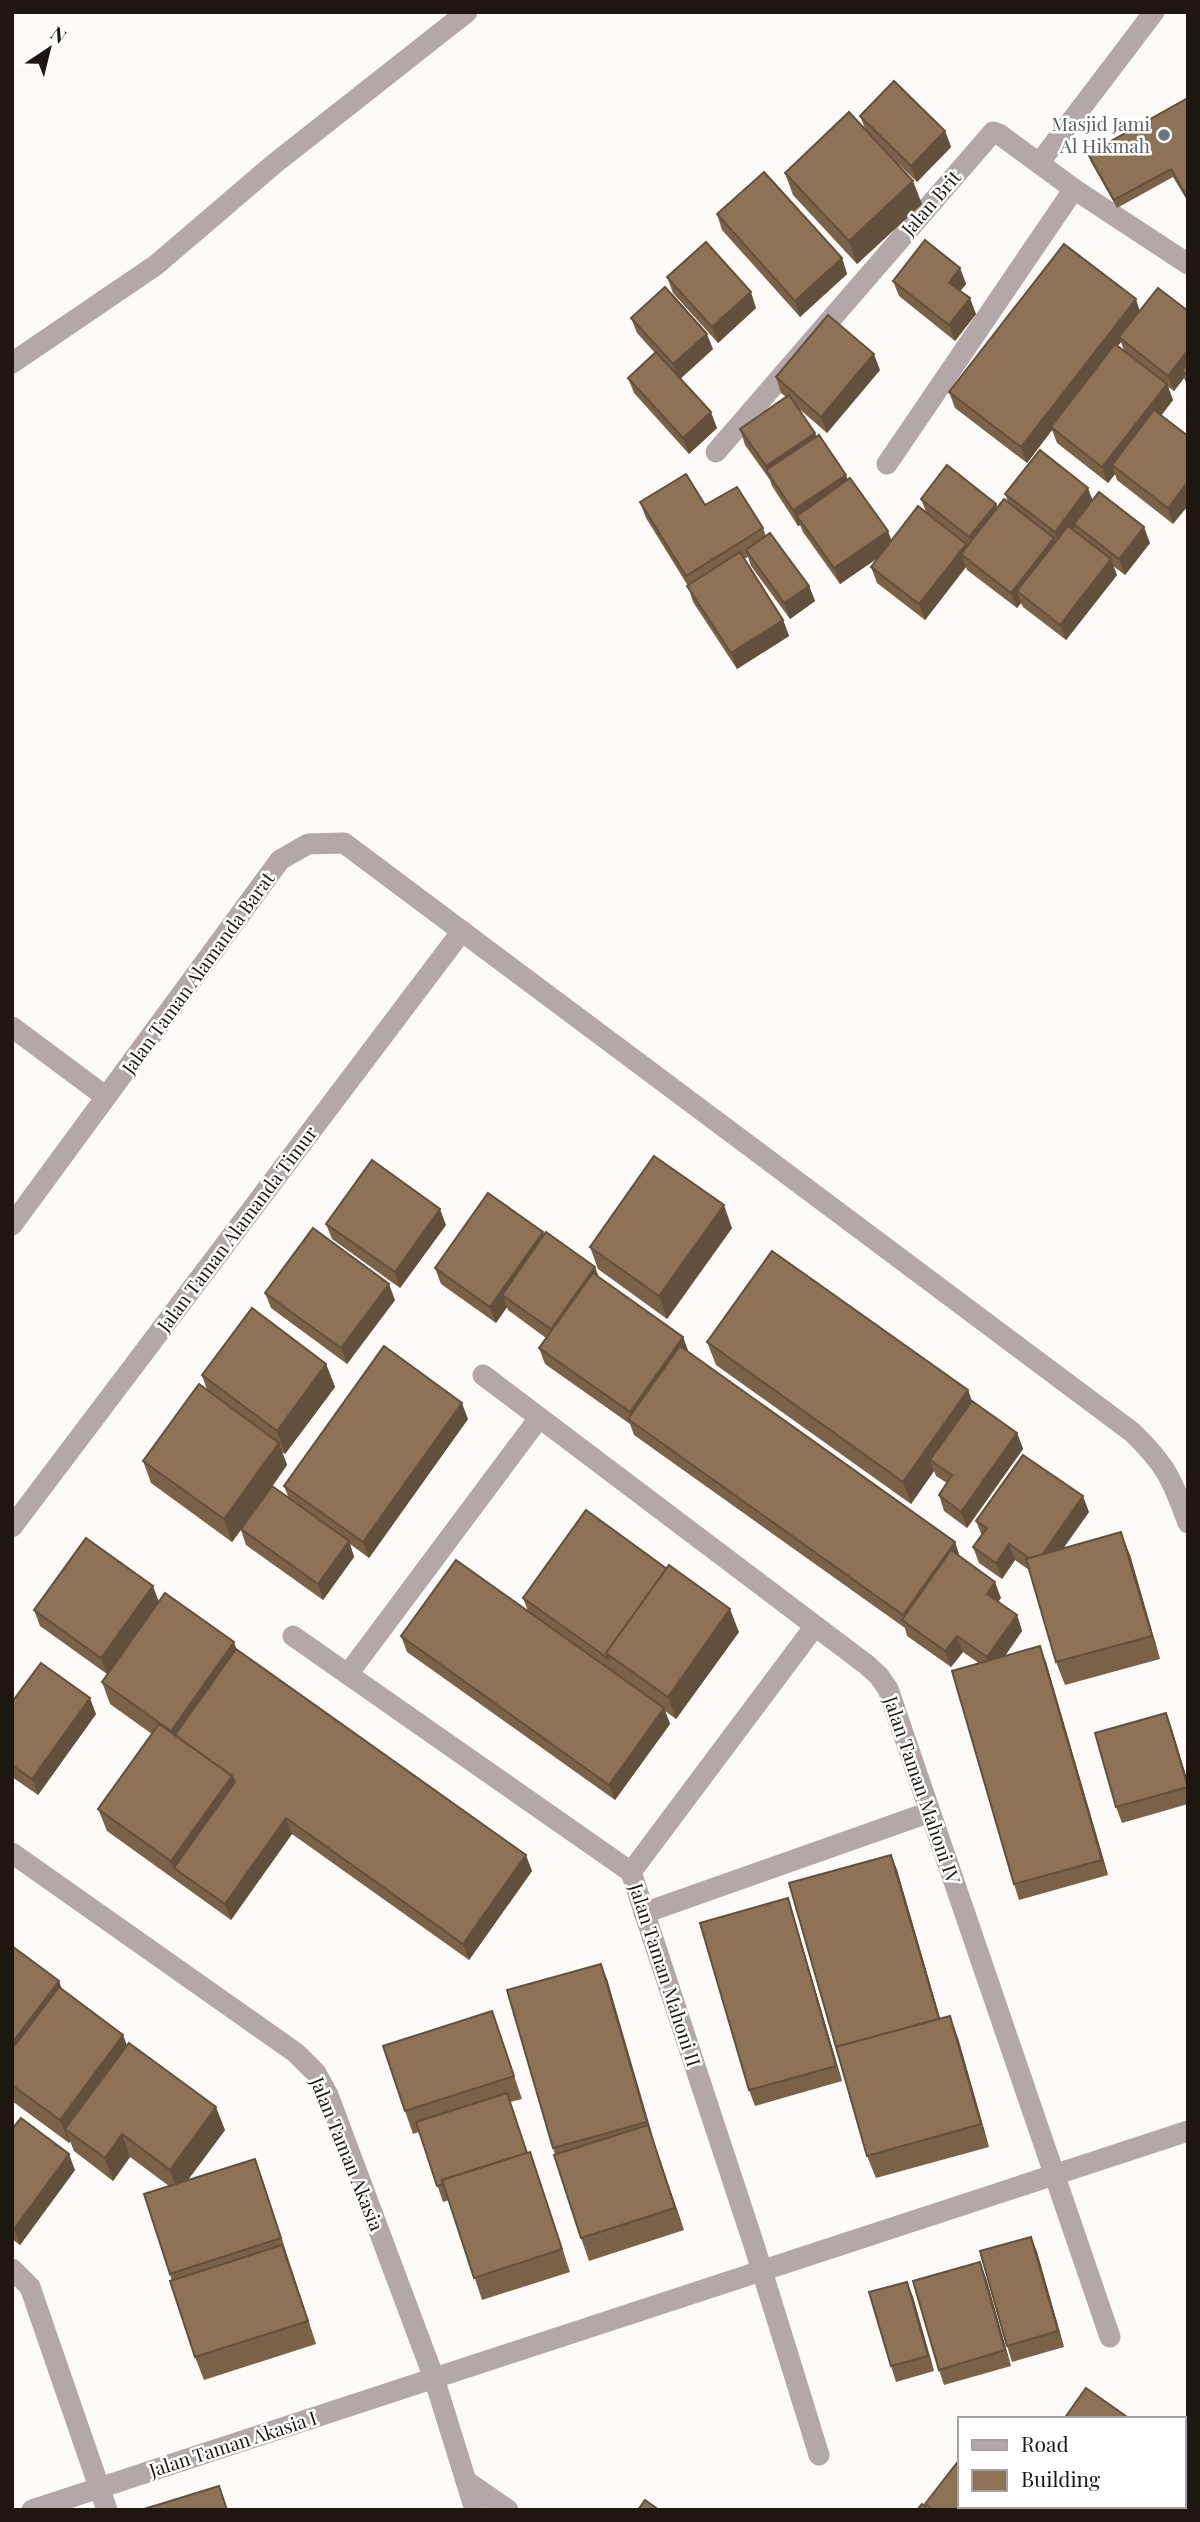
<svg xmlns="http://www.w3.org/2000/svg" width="1200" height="2522" viewBox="0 0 1200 2522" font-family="'Playfair Display',serif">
<rect width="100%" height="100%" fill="#fefaf7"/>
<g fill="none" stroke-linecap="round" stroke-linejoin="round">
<g stroke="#b3a7a8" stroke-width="21">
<path d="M1040,162l114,-150"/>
<path d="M12,363l144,-98 118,-101 193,-152"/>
<path d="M716,452l277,-320 6,2 75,55 114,75"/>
<path d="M887,464l187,-275"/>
<path d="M12,1027l94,70"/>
<path d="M12,1225l268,-365 28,-16 36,-1 788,589c34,33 40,47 56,91"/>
<path d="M483,1375l384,290 12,11 9,13 222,648"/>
<path d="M12,1527l450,-596"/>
<path d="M293,1636l338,236 123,373 65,210"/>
<path d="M348,1674l191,-256"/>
<path d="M12,1853l284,200 20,20 12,22 106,283 41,132"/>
<path d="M631,1872l184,-246"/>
<path d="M644,1913l286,-101"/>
<path d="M12,2269l18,18 77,223"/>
<path d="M466,2481l42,29"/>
<path d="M32,2510l1156,-379"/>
</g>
</g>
<g fill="#7a6249" fill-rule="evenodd">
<path d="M1188,98v104l-15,-25 -56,31 -26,-46 -3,-8z"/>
<path d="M860,116l85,15 6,16 -34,35 -44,-43 49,65 -65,60 -64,-69 -8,-22 81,-42z"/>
<path d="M717,214l125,44 5,16 -47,43 -78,-87z"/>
<path d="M960,268l6,16 -6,7 16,23 -21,27 -56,-45 -6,-15z"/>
<path d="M667,277l89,31 -38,35 -45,-50z"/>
<path d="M1140,311h48v76l-4,-9 -10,13 -6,-4 5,13 -12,16 12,108 -56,-44 -2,-6 -7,9 -51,-40 -5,-13 -25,33 -72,-55 -6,-16zM1121,342l3,9 -6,-5z"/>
<path d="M631,318l82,31 -33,30 37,49 -28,26 -55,-61 -6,-15 27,-25 -18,-20z"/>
<path d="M880,370l-53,63 -30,-26 20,30 74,103 35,-28 -5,-13 76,9 11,-6 -3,-8 88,5 57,44 -25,32 -12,-9 4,9 -51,65 -43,-33 -2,-4 -4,5 -50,-38 -1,-3 -41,53 -48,-37 -6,-16 8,-10 -39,27 -37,-52 -3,-7 -2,1 -26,-40 -2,-6 -25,-35 -5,-16 46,-32 -5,-4 -5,-16z"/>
<path d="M640,502l65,3 58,23 3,8 43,50 6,15 -25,18 -39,-53 -3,-9 -4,2 39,61 6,16 -52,33 -44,-67 -5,-16 -42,-68z"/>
<path d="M326,1224l120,1 -46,63 -68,-49z"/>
<path d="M732,1228l-65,91 -69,-50 -8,-22z"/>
<path d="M543,1232l1,4 55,42 84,59 5,15 267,190 5,15 41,41 -3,4 19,13 5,16 -17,25 41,6 62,213 -89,25 -5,-16 -34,-220 -17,-12 -12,15 -44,-31 -2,-8 -271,-193 -4,-11 -85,-60 -6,-16 7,-10 -38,-28 -1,-3 -11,16 -55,-39 -6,-16z"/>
<path d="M265,1293l130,7 -48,64 -76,-56z"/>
<path d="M707,1342l261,48 4,12 45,31 6,16 -56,79 -23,-17 -5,-16 8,-12 -11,-7 -2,-5 -23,33 -195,-139z"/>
<path d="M326,1364l9,23 -50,67 -3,-2 5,13 -15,22 17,12 -5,-13 184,-67 -99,139 -19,-14 4,13 -31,43 -77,-55 -5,-15 -9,12 -81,-59 -8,-22 64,-71 -5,-15z"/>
<path d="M1089,1512l-26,37 67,6 30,104 -95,26 -9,-23 -27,-92 -14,-10 -13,19 -23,-16 -6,-16 9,-11 -6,-15z"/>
<path d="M523,1598l216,34 -63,87 -11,-8 5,13 -55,76 -208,-148 -6,-16 127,-25z"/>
<path d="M158,1602l78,47 296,222 -63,89 -177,-126 -61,86 -124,-89 -9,-22 54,-75 -42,-30 -8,-22 5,-8 -67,-48 -6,-16z"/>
<path d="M12,1702l84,12 -58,81 -26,-18z"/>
<path d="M1166,1713l22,69v22l-66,19 -6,-16z"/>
<path d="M891,1855l6,15 43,148 18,20 31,109 -113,31 -9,-22z"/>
<path d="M788,1898l5,16 49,167 -87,25 -6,-16z"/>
<path d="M12,1946l47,35 2,8 164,141 -37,50 75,1 53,163 -112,36 -9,-23 -23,-76 -28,-87 25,-8 -39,-29 -17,24 -39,-30 -4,-10 -1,2 -57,-42z"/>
<path d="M607,1979l45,159 32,92 -95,31 -8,-23 -28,-90z"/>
<path d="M500,2034l22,65 -12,3 17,51 3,-1 8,23 32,97 -88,28 -33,-100 -6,2 -24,-70 -6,2 -8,-23z"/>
<path d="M12,2129l63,41 -55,75 -8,-6z"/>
<path d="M1031,2237l6,15 27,95 -52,15 -5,-16z"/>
<path d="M986,2278l25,88 -67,19 -5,-15z"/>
<path d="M907,2282l6,15 21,74 -38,11 -5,-16z"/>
<path d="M1038,2506h146l4,4h-149z"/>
</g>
<g fill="#63503c">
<path d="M945,131l6,16 -34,35 -6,-16z"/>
<path d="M913,181l9,23 -65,60 -8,-23z"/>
<path d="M842,258l5,16 -47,43 -5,-16z"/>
<path d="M960,268l6,16 -11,14 -6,-15z"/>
<path d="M751,292l5,16 -38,35 -6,-16z"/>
<path d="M970,298l6,16 -21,27 -6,-16z"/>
<path d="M1136,299l5,16 -22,22 2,5 -68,87 -2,-2 1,3 -25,33 -6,-16z"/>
<path d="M707,334l6,15 -34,31 -6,-16z"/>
<path d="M1188,350v23l-6,-2 2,7 -10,13 -6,-15z"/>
<path d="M874,354l6,16 -53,63 -6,-16z"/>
<path d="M1167,384l6,16 -55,70 -6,-5 3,9 -7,9 -6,-16z"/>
<path d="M711,412l6,16 -28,26 -6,-16z"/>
<path d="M815,433l6,16 -53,23 -2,-6z"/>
<path d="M846,475l6,16 -55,25 3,9 -2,1 -5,-16z"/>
<path d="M1188,482v24l-15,18 -5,-16z"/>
<path d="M1088,488l6,16 -20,20 2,3 -16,20 -5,-15z"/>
<path d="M996,504l6,16 -27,32 -6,-15z"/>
<path d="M1144,527l6,16 -25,32 -6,-16z"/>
<path d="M888,531l6,16 -54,37 -6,-16z"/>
<path d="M1054,538l5,15 -42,38 4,12 -4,5 -6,-15z"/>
<path d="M966,544l6,15 -11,-5 5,13 -41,53 -6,-16z"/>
<path d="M1111,559l6,16 -51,65 -6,-15z"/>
<path d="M809,586l6,15 -25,18 -6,-16z"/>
<path d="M783,620l6,16 -52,33 -6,-16z"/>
<path d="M724,1205l8,23 -65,91 -8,-23z"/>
<path d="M440,1209l6,16 -46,63 -5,-16z"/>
<path d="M543,1232l6,16 -47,47 5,12 -11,16 -6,-16z"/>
<path d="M595,1267l6,16 -45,62 -5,-16z"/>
<path d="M389,1284l6,16 -48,64 -6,-16z"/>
<path d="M683,1337l6,16 -56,70 -3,-11z"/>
<path d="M326,1364l9,23 -50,67 -8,-23z"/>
<path d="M968,1390l8,23 -46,47 4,11 -23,33 -8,-22z"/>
<path d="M462,1403l6,16 -99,139 -6,-16z"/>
<path d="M1017,1433l6,16 -56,79 -6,-16z"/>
<path d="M279,1443l8,22 -55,77 -8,-23z"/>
<path d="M1083,1496l6,16 -48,67 -5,-16z"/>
<path d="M1121,1532l9,23 30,104 -8,-23z"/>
<path d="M349,1541l5,16 -31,43 -5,-16z"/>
<path d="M955,1542l5,16 -54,65 -3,-8z"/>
<path d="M1009,1544l6,16 -13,19 -6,-16z"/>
<path d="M995,1582l6,16 -9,11 -5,-15z"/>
<path d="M153,1586l6,16 -52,72 -6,-16z"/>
<path d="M730,1609l9,23 -63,87 -8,-22z"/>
<path d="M1017,1615l5,16 -29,42 -6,-16z"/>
<path d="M957,1636l6,16 -12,15 -6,-16z"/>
<path d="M234,1642l8,23 -69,73 -2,-7z"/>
<path d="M1040,1646l6,16 62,213 -6,-15z"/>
<path d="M90,1698l6,16 -58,81 -6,-16z"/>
<path d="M664,1708l6,16 -55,76 -6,-15z"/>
<path d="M1166,1713l6,16 16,53v4z"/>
<path d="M232,1776l8,23 -66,69 -3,-7z"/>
<path d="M286,1818l6,16 -61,86 -6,-16z"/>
<path d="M526,1855l6,16 -63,89 -6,-16z"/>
<path d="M891,1855l6,15 49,169 -6,-16z"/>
<path d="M788,1898l5,16 49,167 -6,-15z"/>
<path d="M601,1964l6,15 46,158 -6,-15z"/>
<path d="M59,1981l8,23 -55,73v-34z"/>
<path d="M950,2016l8,22 31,109 -8,-23z"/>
<path d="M123,2035l9,23 -67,71 5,12 -1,2 -9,-23z"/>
<path d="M216,2107l9,23 -47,63 -8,-23z"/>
<path d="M648,2125l8,23 28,82 -9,-22z"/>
<path d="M122,2134l8,23 -17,24 -8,-23z"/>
<path d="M530,2152l8,23 32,97 -8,-23z"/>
<path d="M69,2154l6,16 -55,75 -6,-16z"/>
<path d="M255,2159l8,22 26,80 -8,-23z"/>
<path d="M1031,2237l6,15 27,95 -6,-16z"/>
<path d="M282,2245l9,23 25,76 -8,-23z"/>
<path d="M980,2262l6,16 25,88 -6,-16z"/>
<path d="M907,2282l6,15 21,74 -6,-15z"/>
<path d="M988,2506h19l-3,4h-18z"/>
<path d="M1125,2506h24l-2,4h-24z"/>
</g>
<g fill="#8e7255" stroke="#63503c" stroke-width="2">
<path d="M894,81l51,50 -34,35 -51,-50z"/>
<path d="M1188,98v101l-17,-30 -57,31 -26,-46z"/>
<path d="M849,112l64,69 -64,60 -64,-68z"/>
<path d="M764,172l78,86 -47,43 -78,-87z"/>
<path d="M925,240l35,28 -11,15 21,15 -21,27 -56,-44z"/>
<path d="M706,242l45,50 -39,35 -45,-50z"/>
<path d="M1064,244l72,55 -115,148 -72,-55z"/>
<path d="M665,287l42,47 -34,30 -42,-46z"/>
<path d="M1158,288l30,23v39l-20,26 -49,-39z"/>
<path d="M828,315l46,39 -53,63 -45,-40z"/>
<path d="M1115,344l52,40 -65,83 -51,-40z"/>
<path d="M656,352l55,60 -28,26 -55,-60z"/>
<path d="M1188,363v13l-6,-5z"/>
<path d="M789,395l26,38 -49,33 -26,-37z"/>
<path d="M1154,410l34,26v46l-20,26 -56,-43z"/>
<path d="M819,435l27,40 -53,35 -27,-40z"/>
<path d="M1040,450l48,38 -33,44 -50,-38z"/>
<path d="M947,465l49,39 -27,33 -48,-38z"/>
<path d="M686,474l19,31 32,-18 26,41 -77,48 -46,-74z"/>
<path d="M850,478l38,53 -54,37 -37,-52z"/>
<path d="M1099,492l45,35 -25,32 -45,-35z"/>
<path d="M1004,499l50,39 -43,55 -50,-39z"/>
<path d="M918,506l48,38 -47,60 -48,-37z"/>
<path d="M1068,526l43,33 -51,66 -43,-34z"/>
<path d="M770,533l39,53 -25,17 -38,-53z"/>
<path d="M740,552l43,68 -52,33 -44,-67z"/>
<path d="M654,1156l70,49 -65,91 -69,-49z"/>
<path d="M372,1160l68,49 -45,63 -69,-48z"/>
<path d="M488,1193l55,39 -53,75 -55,-39z"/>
<path d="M313,1228l76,56 -48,64 -76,-55z"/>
<path d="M546,1232l49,35 -44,62 -49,-34z"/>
<path d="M772,1251l196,139 -65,92 -196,-140z"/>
<path d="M593,1273l90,64 -53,75 -91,-64z"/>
<path d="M252,1308l74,56 -49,67 -75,-56z"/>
<path d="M384,1346l78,57 -99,139 -79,-56z"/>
<path d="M680,1346l275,196 -52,73 -275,-196z"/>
<path d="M199,1384l80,59 -55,76 -81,-58z"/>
<path d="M972,1401l45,32 -56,79 -22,-17 13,-20 -22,-15z"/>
<path d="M1023,1455l60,41 -41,59 -13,3 -20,-14 -13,19 -23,-16 14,-19 -11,-7z"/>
<path d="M272,1486l77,55 -31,43 -77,-55z"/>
<path d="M586,1510l81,59 -61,84 3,6 -86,-61z"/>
<path d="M1121,1532l31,104 -96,26 -30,-103z"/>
<path d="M86,1538l67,48 -52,72 -67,-48z"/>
<path d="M951,1550l44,32 -8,12 30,21 -30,42 -30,-21 -12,15 -43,-31z"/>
<path d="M456,1560l208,148 -55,77 -208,-149z"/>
<path d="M669,1565l61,44 -62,88 -62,-44z"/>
<path d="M165,1593l69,49 -63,89 -69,-49z"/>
<path d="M1040,1646l62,214 -88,24 -62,-213z"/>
<path d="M236,1649l290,206 -63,89 -177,-126 -61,86 -51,-36 61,-86 -3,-6 -57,-41z"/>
<path d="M41,1663l49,35 -58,81 -20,-14v-63z"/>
<path d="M1166,1713l22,74 -72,20 -21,-74z"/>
<path d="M159,1724l73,52 -61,85 -73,-52z"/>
<path d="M891,1855l48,164 -103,28 -47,-164z"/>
<path d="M788,1898l48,168 -87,24 -49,-167z"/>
<path d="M12,1946l47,35 -47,62z"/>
<path d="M601,1964l46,158 -94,26 -46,-158z"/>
<path d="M59,1987l64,48 -63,85 -48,-35v-36z"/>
<path d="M492,2011l22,65 -109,35 -22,-65z"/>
<path d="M950,2016l31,108 -114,32 -31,-109z"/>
<path d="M129,2043l87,64 -46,63 -48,-36 -17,24 -40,-29z"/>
<path d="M507,2093l20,60 -85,27 1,4 -6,2 -21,-64z"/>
<path d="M21,2118l48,36 -55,75 -2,-1v-99z"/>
<path d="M648,2125l27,83 -94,30 -27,-83z"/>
<path d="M530,2152l32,97 -88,29 -32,-98z"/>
<path d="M255,2159l26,79 -111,36 -26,-80z"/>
<path d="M1031,2237l27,94 -51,15 -27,-95z"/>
<path d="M282,2245l26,76 -113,36 -25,-76z"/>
<path d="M980,2262l25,88 -66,20 -26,-89z"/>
<path d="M907,2282l21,74 -37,10 -22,-74z"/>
<path d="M1086,2388l44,31h-66z"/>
<path d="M960,2459v47h28l-2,4h-53l-8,-6z"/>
<path d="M1184,2479l4,2v29h-59l3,-4h52z"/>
<path d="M219,2486l8,24h-86z"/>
<path d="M645,2500l14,10h-21z"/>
<path d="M922,2504l7,6h-12z"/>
<path d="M1046,2506h79l-2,4h-72z"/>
</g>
<circle fill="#6b7280" stroke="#fff" stroke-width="2.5" cx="1164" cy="135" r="7"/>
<g text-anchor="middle" stroke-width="5" stroke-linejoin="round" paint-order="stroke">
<g font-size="19" fill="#5b616d" stroke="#fff" text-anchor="end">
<text x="1150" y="131">Masjid Jami<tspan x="1150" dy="22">Al Hikmah</tspan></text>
</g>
<g font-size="19" fill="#1d1710" stroke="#fff">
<text transform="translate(931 203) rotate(-49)" y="7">Jalan Brit</text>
<text transform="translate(198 973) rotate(-54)" y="7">Jalan Taman Alamanda Barat</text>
<text transform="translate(237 1229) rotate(-53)" y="7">Jalan Taman Alamanda Timur</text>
<text transform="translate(922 1790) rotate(71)" y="7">Jalan Taman Mahoni IV</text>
<text transform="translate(665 1975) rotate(72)" y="7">Jalan Taman Mahoni II</text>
<text transform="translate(347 2154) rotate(68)" y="7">Jalan Taman Akasia</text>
<text transform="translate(233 2444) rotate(-18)" y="7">Jalan Taman Akasia I</text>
</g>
</g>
<rect width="1200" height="2522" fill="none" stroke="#1d1710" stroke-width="28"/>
<rect x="958" y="2417" width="228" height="91" fill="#ffffff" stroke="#a5a29f" stroke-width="2"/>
<rect x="972" y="2440" width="35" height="10" fill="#b3a7a8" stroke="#a5a29f" stroke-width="2"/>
<text x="1021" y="2452" font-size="21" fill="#1d1710">Road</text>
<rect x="972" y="2470" width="35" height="21" fill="#8e7255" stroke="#a5a29f" stroke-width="2"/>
<text x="1021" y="2487" font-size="21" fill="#1d1710">Building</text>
<g transform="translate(49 49) rotate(35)" stroke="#ffffff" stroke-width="5" paint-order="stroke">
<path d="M0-5L12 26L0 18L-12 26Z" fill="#1d1710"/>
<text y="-10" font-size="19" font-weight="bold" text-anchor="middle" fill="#1d1710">N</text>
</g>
</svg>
